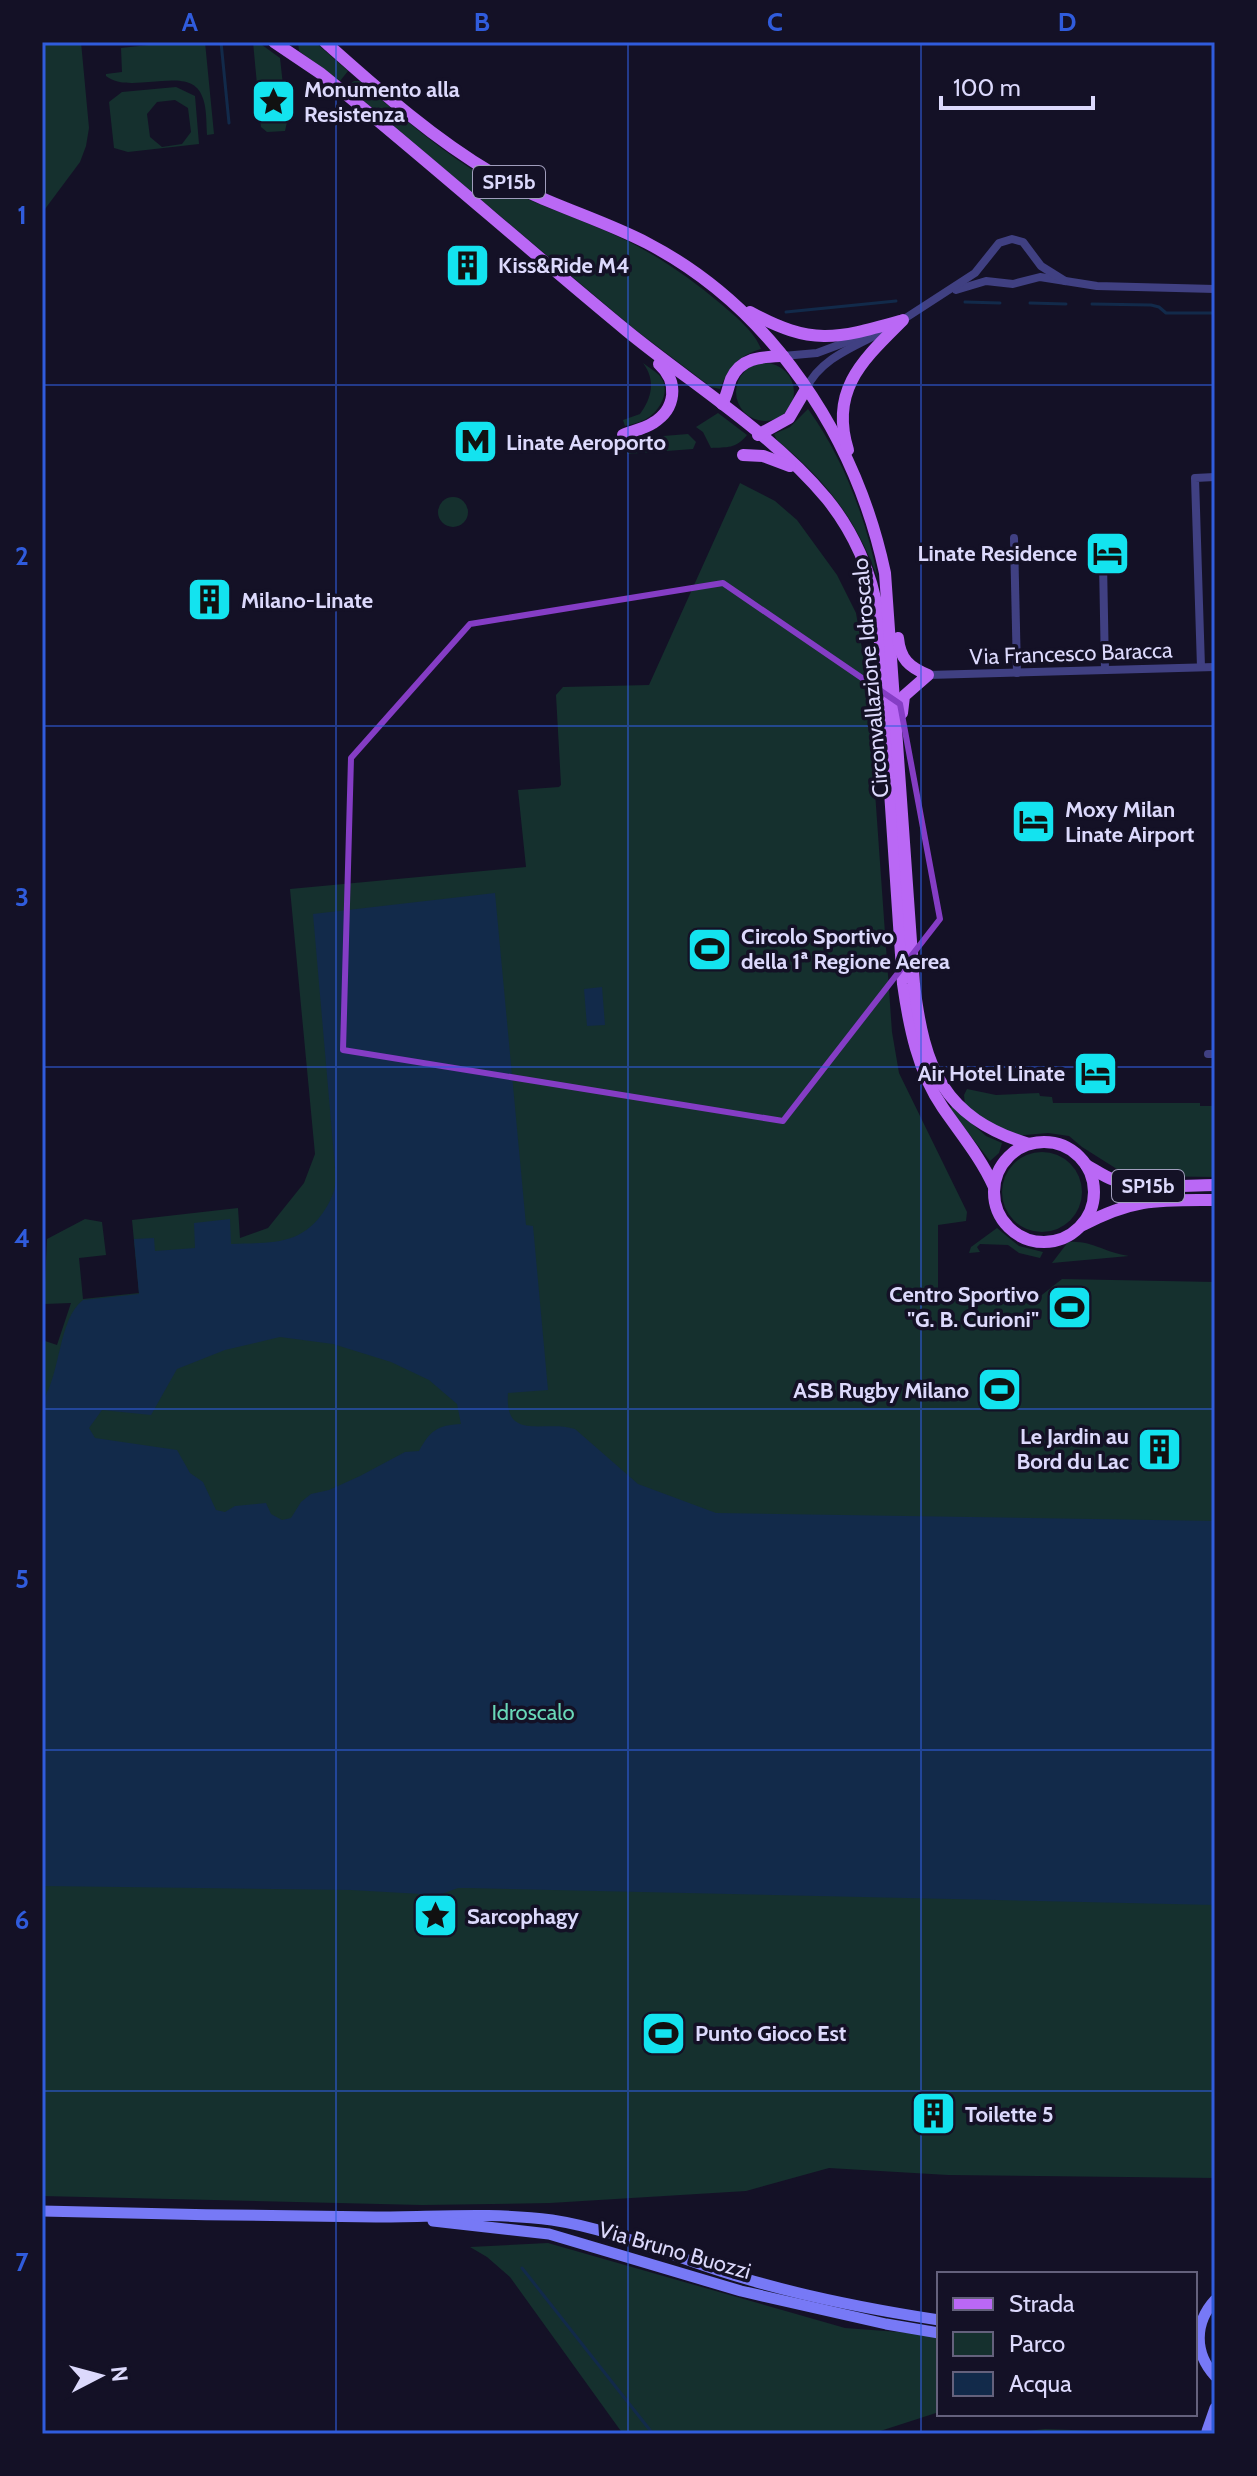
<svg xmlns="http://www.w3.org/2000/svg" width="1257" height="2476" viewBox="0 0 1257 2476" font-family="Cabin,sans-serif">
<rect width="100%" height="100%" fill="#141126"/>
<g fill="#15302e" fill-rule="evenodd">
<path d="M42,42h39l8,86 -3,18 -6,16 -38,51z"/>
<path d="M175,42h30l9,92 -7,1c-1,-13 0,-28 -5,-39 -12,-33 -72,0 -96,-20v-2l16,-2 -1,-24z"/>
<path d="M253,42h5l22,16 7,64 -2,9 -18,1 -6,-5z"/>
<path d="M298,42h17l33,29 -8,10 -41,-30z"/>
<path d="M354,81h6c41,36 83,72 131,100 41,23 86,36 128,56 37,17 71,41 102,67 14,12 34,28 40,45 -23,7 -32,18 -41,40l-9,-2 -78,-59 -282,-238v-7z"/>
<path d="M176,87l19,9 4,48 -71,8 -14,-4 -5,-46 13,-10zM175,100l13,8 3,24 -9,12 -20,3 -12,-10 -3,-23 10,-12z"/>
<path d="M643,363c5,4 12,8 16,12 14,15 0,38 -15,45 -6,3 -13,4 -19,6l-2,-6 17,-6c12,-16 16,-34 3,-51z"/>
<circle cx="765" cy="392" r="29"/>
<path d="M808,409c35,48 59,112 70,170 -22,-61 -52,-98 -101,-139l-3,-6 16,-7z"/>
<path d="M718,413l29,22c-11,14 -20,12 -36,13l-8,-16 -7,-5z"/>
<path d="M688,434l8,8 -3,7 -66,5 -1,-15z"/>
<path d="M740,483l35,18 22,19 40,55 19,38 11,66 25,353 7,41 68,139 -1,9 -28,4v71l100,2 24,-19 153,3v896l-267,-3 -119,-7 -83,23 -196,12 -128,2 -380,-9v-856l15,5 14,-42 -27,1 3,-65 38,-20 17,3 4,33 -27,3 4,41 56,-6 -7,-73 106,-12 2,30 28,-10 36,-45 11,-29 -25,-265 236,-22 -8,-77 41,-3 2,-2 -5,-90 7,-8 86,-2z"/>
<circle cx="453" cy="512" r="15"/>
<path d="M967,1089l29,6 43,-2 1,3 12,1 1,6h147v3h15v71l-69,-1 -26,-5 -38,-24 -13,-11 -21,-3 -34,3 -18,-8 -31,-23 -1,-10z"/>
<path d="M953,1107l33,29 16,7 -3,10 -9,8 -41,-53z"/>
<circle cx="1042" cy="1192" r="40"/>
<path d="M997,1228l22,18 24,6 -3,6 -21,-5 -11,-8 -28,-1 -3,3 3,5 -11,1 2,-6z"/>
<path d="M1068,1242c24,-2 37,11 61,14l-77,7z"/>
<path d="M548,2243l297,85 94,7v77l-68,22h-248l-113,-157 -23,-20 -17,-10z"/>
<path d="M1045,2429l108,4 -152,1z"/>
</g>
<g fill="#122a4a" fill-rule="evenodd">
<path d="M495,893l31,332 7,1 15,164 -40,3c-4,50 37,26 67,36l63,55 78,29 499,8v384l-747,-17h-10l-19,7 -88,-5 -309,-4v-484c19,-28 16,-83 41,-102l56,-6 -5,-55 20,-1 1,13 40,-3 -1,-25 36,-4 1,25c40,-2 71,3 95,-36 6,-10 9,-17 10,-29l-23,-265zM280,1337l53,7 58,18 38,18 28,24 4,20c-24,1 -31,7 -42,27l-14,1 -45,24 -31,14 -18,4 -10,8 -10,16 -9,2 -11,-6 -5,-11 -31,3 -10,6 -9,-2 -13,-28 -13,-9 -13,-23 -82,-12 -6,-10 13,-18 49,5 26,-46 48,-19z"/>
<path d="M602,987l3,38 -18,1 -3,-37z"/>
</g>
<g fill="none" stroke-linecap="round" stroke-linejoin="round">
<g stroke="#122a4a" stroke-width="3">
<path d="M221,42l8,81"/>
<path d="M965,302l35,1"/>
<path d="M1030,303l36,1"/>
<path d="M1092,304l59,1 8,2 7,6h49"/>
<path d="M786,312l110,-11"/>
<path d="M522,2268l131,166"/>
</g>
<g stroke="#404082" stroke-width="8">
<path d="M956,290l30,-9 27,3 27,-7 57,9 118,3"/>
<path d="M901,321l74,-48 24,-30 13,-4 11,3 18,24 24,15"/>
<path d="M783,356l34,-3 48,-18"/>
<path d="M806,389c15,-33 54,-44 83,-61"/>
<path d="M1014,538l3,135"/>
<path d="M1103,562l2,108"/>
<path d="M1201,667l-6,-189 20,-1"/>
<path d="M928,675l287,-8"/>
<path d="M1208,1054h7"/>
</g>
<g stroke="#7779f6" stroke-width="11">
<path d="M42,2211c111,3 223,5 334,6 59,0 117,-5 176,3 66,10 127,40 191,58 63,19 131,32 196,42"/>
<path d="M433,2221l116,13 192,57 145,33 53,9"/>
<path d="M1215,2300c-21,23 -21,53 0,76"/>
<path d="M1207,2431l8,-23"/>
</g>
<g stroke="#ba68f5" stroke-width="12">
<path d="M274,42l46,31c104,84 204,173 307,258 66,54 145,102 200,168 26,32 45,74 51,115l25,370c6,42 15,88 40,124 18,26 38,50 51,79"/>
<path d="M325,42c53,47 106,95 167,131 49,30 105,44 155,70 125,65 209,194 238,330l29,411c10,84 29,134 115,160"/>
<path d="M750,312c62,34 86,27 150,9"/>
<path d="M722,404c5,-8 6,-17 9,-25 10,-22 31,-22 52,-23"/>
<path d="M623,435c9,-4 21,-6 30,-12 23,-14 26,-41 6,-59"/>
<path d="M758,435l31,-17 17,-29"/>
<path d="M848,450c-19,-61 16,-91 55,-130"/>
<path d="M743,455l20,1 27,10"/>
<path d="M898,638c2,21 11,29 30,37l-24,21 -2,17"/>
<circle cx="1044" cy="1192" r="50"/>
<path d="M1086,1165c9,5 19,12 28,15 31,11 69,5 101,5"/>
<path d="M1083,1225c51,-27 75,-25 132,-25"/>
</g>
</g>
<path fill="none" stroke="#853dc5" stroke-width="6" stroke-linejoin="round" d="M723,583l177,121 40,215 -157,202 -440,-71 8,-292 119,-134z"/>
<path fill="none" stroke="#305cdc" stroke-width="2" stroke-opacity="0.55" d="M336,42v2392M628,42v2392M921,42v2392M42,385h1173M42,726h1173M42,1067h1173M42,1409h1173M42,1750h1173M42,2091h1173"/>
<defs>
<symbol id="sight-square" viewBox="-11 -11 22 22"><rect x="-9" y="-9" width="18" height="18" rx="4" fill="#13e3ef" stroke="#141126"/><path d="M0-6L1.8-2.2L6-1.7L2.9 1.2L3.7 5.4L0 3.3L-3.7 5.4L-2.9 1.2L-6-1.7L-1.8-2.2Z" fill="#111"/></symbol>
<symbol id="building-square" viewBox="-11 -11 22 22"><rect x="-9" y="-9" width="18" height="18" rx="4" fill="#13e3ef" stroke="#141126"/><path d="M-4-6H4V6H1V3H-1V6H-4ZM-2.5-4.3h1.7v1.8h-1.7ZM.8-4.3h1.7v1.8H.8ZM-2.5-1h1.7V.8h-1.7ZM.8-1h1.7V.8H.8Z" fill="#111"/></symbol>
<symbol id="metro-square" viewBox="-11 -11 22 22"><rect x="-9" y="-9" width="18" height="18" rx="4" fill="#13e3ef" stroke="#141126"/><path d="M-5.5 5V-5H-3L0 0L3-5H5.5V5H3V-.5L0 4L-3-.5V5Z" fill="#111"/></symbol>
<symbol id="hotel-square" viewBox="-11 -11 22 22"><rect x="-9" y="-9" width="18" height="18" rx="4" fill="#13e3ef" stroke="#141126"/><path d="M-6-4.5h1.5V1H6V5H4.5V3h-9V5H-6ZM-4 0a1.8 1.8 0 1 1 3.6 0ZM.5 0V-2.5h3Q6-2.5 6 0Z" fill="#111"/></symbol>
<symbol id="stadium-square" viewBox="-11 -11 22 22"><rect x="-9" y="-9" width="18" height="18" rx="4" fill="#13e3ef" stroke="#141126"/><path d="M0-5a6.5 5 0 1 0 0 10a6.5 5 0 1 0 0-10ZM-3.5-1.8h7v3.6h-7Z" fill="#111"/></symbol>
</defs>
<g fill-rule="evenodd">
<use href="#sight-square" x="248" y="76" width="51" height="51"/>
<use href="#building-square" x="442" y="240" width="51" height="51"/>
<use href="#metro-square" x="450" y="416" width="51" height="51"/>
<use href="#hotel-square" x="1082" y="528" width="51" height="51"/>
<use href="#building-square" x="184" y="574" width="51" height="51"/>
<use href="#hotel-square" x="1008" y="796" width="51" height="51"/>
<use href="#stadium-square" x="684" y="924" width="51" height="51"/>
<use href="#hotel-square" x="1070" y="1048" width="51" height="51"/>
<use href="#stadium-square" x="1044" y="1282" width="51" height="51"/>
<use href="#stadium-square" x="974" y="1364" width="51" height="51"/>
<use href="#building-square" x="1134" y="1424" width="51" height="51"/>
<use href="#sight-square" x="410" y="1890" width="51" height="51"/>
<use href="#stadium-square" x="638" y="2008" width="51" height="51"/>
<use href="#building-square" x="908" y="2088" width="51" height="51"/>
</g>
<g text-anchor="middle" stroke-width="7" stroke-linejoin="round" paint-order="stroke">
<g fill="#141126" stroke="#a09dbc" stroke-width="2">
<rect x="473" y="166" width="72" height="32" rx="6"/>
<rect x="1112" y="1170" width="72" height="32" rx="6"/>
</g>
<g font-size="20" font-weight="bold" fill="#dcd9fc">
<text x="509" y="189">SP15b</text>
<text x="1148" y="1193">SP15b</text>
</g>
<g font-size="22" font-weight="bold" fill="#dcd9fc" stroke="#141126" text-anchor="start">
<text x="304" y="97">Monumento alla<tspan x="304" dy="25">Resistenza</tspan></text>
<text x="498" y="273">Kiss&amp;Ride M4</text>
<text x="506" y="450">Linate Aeroporto</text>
<text x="1077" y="561" text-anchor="end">Linate Residence</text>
<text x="241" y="608">Milano-Linate</text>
<text x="1065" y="817">Moxy Milan<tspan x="1065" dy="25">Linate Airport</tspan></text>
<text x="741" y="944">Circolo Sportivo<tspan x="741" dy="25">della 1ª Regione Aerea</tspan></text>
<text x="1065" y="1081" text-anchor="end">Air Hotel Linate</text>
<text x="1039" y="1302" text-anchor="end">Centro Sportivo<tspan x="1039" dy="25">"G. B. Curioni"</tspan></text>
<text x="969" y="1398" text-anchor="end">ASB Rugby Milano</text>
<text x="1129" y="1444" text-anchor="end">Le Jardin au<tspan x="1129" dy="25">Bord du Lac</tspan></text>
<text x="467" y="1924">Sarcophagy</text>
<text x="695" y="2041">Punto Gioco Est</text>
<text x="965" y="2122">Toilette 5</text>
</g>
<g font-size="22" fill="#dcd9fc" stroke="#141126">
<text transform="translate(1071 653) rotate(-2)" y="8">Via Francesco Baracca</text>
<text transform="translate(870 678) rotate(-95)" y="8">Circonvallazione Idroscalo</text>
<text transform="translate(675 2250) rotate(16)" y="8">Via Bruno Buozzi</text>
</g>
<g font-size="22" fill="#69d8b8" stroke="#141126">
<text x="533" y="1720">Idroscalo</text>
</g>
</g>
<rect width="1257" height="2476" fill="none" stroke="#141126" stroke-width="88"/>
<rect x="937" y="2272" width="260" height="144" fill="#141126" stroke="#64617c" stroke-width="2"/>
<rect x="953" y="2298" width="40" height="12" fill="#ba68f5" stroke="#64617c" stroke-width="2"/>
<text x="1009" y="2312" font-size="24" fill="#dcd9fc">Strada</text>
<rect x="953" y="2332" width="40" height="24" fill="#15302e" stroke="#64617c" stroke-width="2"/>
<text x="1009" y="2352" font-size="24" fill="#dcd9fc">Parco</text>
<rect x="953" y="2372" width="40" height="24" fill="#122a4a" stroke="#64617c" stroke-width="2"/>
<text x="1009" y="2392" font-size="24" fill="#dcd9fc">Acqua</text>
<g transform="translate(100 2376) rotate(84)" stroke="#141126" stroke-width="6" paint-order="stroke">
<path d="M0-6L14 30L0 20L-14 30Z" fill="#dcd9fc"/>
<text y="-12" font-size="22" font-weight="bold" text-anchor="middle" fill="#dcd9fc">N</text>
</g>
<path d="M941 96v12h152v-12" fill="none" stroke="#dcd9fc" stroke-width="4"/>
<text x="953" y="96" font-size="24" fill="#dcd9fc" stroke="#141126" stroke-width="6" paint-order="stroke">100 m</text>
<rect x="44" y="44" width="1169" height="2388" fill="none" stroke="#305cdc" stroke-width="3"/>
<g font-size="26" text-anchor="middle" font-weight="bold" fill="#305cdc">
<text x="190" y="31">A</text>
<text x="482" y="31">B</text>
<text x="775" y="31">C</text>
<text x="1067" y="31">D</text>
<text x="22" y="224">1</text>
<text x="22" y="565">2</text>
<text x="22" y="906">3</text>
<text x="22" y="1247">4</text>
<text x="22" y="1588">5</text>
<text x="22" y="1929">6</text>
<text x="22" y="2271">7</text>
</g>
</svg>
